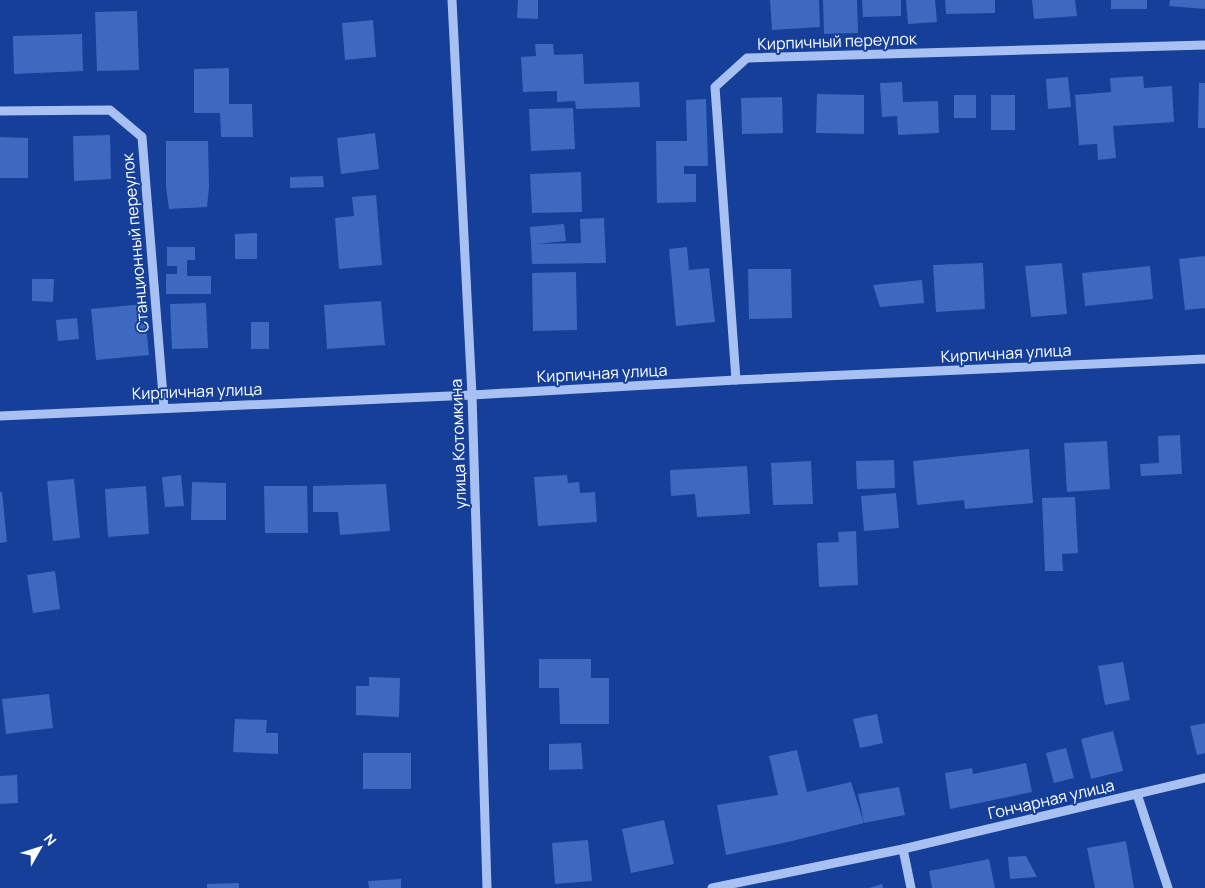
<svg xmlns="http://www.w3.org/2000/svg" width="1205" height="888" viewBox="0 0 1205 888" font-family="Manrope,sans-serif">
<rect width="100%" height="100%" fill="#153f98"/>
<g fill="#3d69c0">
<path d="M518,0h20v19l-21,-1z"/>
<path d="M770,0h49l1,27 -48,3z"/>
<path d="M823,0h34l1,33 -34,1z"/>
<path d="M862,0h39v16l-38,1z"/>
<path d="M906,0h29l2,22 -29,2z"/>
<path d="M945,0h50v13l-49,1z"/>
<path d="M1032,0h43l2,16 -43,3z"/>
<rect x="1111" y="0" width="36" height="9"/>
<path d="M1170,0h35v9l-36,-3z"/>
<path d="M137,11l2,59 -42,1 -2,-59z"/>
<path d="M373,20l3,37 -31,3 -3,-37z"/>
<path d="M82,34l1,37 -69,3 -1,-38z"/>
<path d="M535,44h18l1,11 29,-1 1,30 55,-2 1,25 -64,2 -1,-8 -18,1v-11l-34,1 -2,-35 15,-1z"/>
<path d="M229,68v36h23l1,33h-32l-1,-24h-26v-44z"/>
<path d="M1143,76l1,12 28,-2 2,36 -61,4 3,32 -18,2 -1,-16 -18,1 -4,-50 36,-3 -1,-14z"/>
<path d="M1068,77l3,30 -23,2 -2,-30z"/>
<path d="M902,82l1,20 35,-1 1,32 -41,2 -1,-19 -15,1 -2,-34z"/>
<path d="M1199,83h6v45h-7z"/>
<path d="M817,94l47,1v39l-48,-1z"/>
<rect x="954" y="95" width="22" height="23"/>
<rect x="991" y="95" width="24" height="35"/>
<path d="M782,97l1,36 -41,1 -1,-36z"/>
<path d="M706,99l2,67h-24v8h12v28l-39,1 -1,-62h31l-1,-41z"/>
<path d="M573,108l2,41 -44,2 -2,-42z"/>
<path d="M375,133l4,36 -38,5 -4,-36z"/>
<path d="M110,135l1,44 -37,2 -1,-45z"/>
<path d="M0,137l28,1v40h-28z"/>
<path d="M166,141h42l1,46 -2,20 -38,2 -3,-22z"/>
<path d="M581,172l1,40 -50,1 -2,-39z"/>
<path d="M323,176l1,11 -34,1v-11z"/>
<path d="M376,195l6,70 -43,4 -4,-51 19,-2 -2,-19z"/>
<path d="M604,218l2,45 -74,1 -1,-20 -1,-17 34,-3 2,17 -30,3 45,-1 -1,-24z"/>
<path d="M257,233v26h-22v-25z"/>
<path d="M167,247h28v13h-8v16h24v18h-45v-20h11v-8h-10z"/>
<path d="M687,247l2,23 20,-2 6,54 -39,4 -7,-77z"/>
<path d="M1205,256v52l-20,2 -6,-51z"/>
<path d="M983,263l2,46 -49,3 -3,-47z"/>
<path d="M1062,263l5,51 -36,3 -6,-51z"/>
<path d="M1150,266l3,33 -68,7 -3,-33z"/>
<path d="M748,269h43l1,49 -43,1z"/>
<path d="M576,272l1,58 -44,1 -1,-58z"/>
<path d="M32,279h22l-1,23 -21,-1z"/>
<path d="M922,280l2,23 -44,4 -7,-22z"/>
<path d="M381,301l4,44 -58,4 -3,-44z"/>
<path d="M206,303l2,45 -36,1 -2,-45z"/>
<path d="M144,304l5,51 -53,5 -5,-51z"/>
<path d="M77,318l2,21 -21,2 -2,-21z"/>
<rect x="251" y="322" width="18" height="27"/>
<path d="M1180,435l2,39 -41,2 -1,-12 19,-1 -1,-27z"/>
<path d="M1107,441l3,48 -43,3 -3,-49z"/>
<path d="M1029,449l4,54 -68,6 -1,-9 -47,5 -4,-44z"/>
<path d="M894,460l1,28 -38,1 -1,-28z"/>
<path d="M811,461l2,43 -40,1 -2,-42z"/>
<path d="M747,466l3,48 -53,3 -2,-23 -24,2 -1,-26z"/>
<path d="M181,475l3,31 -19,1 -3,-30z"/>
<path d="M567,475l1,8 11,-1 1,11 15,-1 2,30 -59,4 -4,-49z"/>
<path d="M74,479l6,59 -27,3 -6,-60z"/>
<path d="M192,482l34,1v37h-35z"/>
<path d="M386,484l4,47 -50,4 -2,-23h-25v-26z"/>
<path d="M146,486l3,48 -41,3 -3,-48z"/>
<path d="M264,486h43l1,47h-43z"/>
<path d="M0,492h2l5,50 -7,1z"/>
<path d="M896,493l3,35 -35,3 -3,-35z"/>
<path d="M1075,497l3,56 -16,1 1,17h-18l-3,-73z"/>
<path d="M856,531l2,54 -39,2 -2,-44 22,-1 -1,-10z"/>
<path d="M55,571l5,38 -27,4 -6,-38z"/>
<path d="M539,659h52v19h18v46h-49l-1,-36h-20z"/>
<path d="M1123,662l7,38 -25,5 -7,-39z"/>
<path d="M369,677l31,1 -1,39 -43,-2v-29h13z"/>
<path d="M49,694l4,34 -47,6 -4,-35z"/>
<path d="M877,714l6,29 -23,5 -7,-29z"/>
<path d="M235,719l32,1 -1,13h12v21l-45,-2z"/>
<path d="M1205,723v30l-8,2 -7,-29z"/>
<path d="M1113,731l10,40 -32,8 -10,-40z"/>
<path d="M581,743l2,26 -34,1v-26z"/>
<path d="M1066,748l8,30 -20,5 -8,-30z"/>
<path d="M797,750l10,42 44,-10 13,41 -76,19 -62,13 -9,-50 61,-10 -9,-39z"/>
<rect x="363" y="753" width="48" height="36"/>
<path d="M1026,763l6,29 -82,17 -5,-36 27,-5 1,6z"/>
<path d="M17,775l1,28 -18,1v-28z"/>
<path d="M899,787l6,28 -41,8 -6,-29z"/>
<path d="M664,820l10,44 -43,9 -9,-44z"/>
<path d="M588,840l4,41 -37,3 -3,-41z"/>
<path d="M1126,841l8,47h-39l-8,-40z"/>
<path d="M1026,856l11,21 -27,2 -2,-22z"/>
<path d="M989,859l6,29h-63l-3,-17z"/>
<path d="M401,879v9h-32l-1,-7z"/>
<path d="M239,883v5h-32v-4z"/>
<path d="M882,884l1,4h-14z"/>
</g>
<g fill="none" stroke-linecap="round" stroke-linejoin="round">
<g stroke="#a8c1f2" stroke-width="9">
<path d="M452,0l20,395 15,493"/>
<path d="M0,111l110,-1 32,27 22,271"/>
<path d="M736,380l-21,-293 32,-29 458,-13"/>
<path d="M0,416l472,-21 264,-15 469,-21"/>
<path d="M1137,794l31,94"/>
<path d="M903,849l8,39"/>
<path d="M712,888l191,-39 302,-71"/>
</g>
</g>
<g text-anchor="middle" stroke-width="4" stroke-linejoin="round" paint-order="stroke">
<g font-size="16" fill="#fff" stroke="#153f98">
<text transform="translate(837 41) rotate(-2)" y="6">Кирпичный переулок</text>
<text transform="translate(135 243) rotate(-95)" y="6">Станционный переулок</text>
<text transform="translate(1006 353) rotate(-3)" y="6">Кирпичная улица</text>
<text transform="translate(602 373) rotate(-3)" y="6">Кирпичная улица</text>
<text transform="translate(197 391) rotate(-2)" y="6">Кирпичная улица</text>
<text transform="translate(458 444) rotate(-92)" y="6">улица Котомкина</text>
<text transform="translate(1051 799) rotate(-13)" y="6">Гончарная улица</text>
</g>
</g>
<g transform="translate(40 848) rotate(51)" stroke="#153f98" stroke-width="4" paint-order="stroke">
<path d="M0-4L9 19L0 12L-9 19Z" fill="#ffffff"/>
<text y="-8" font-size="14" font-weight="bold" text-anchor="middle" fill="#ffffff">N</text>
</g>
</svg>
